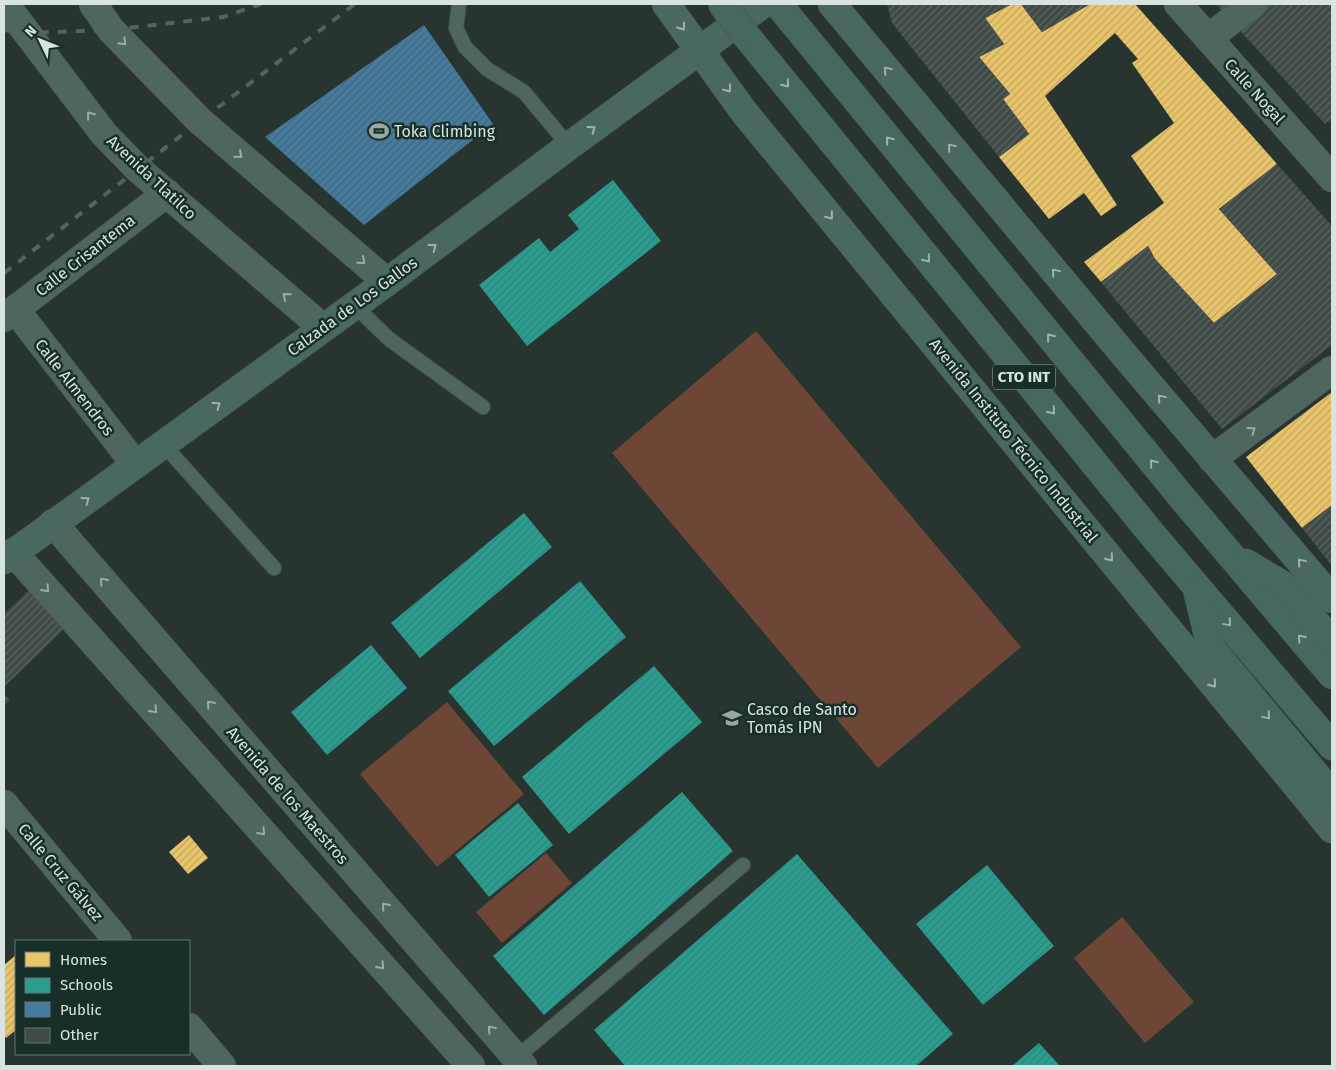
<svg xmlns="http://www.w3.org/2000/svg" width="1336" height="1070" viewBox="0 0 1336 1070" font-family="'Fira Sans',sans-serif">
<defs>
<pattern id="homes-hatch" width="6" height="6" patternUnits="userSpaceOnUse" patternTransform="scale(1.25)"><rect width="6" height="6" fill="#e9c46a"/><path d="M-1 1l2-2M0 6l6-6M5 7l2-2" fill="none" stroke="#bfa460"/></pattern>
<pattern id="schools-hatch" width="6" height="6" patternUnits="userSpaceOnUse" patternTransform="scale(1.25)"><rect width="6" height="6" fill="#2a9d8f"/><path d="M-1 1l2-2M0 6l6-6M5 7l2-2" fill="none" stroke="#318278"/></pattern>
<pattern id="public-hatch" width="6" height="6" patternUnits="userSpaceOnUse" patternTransform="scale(1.25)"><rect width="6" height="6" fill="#457b9d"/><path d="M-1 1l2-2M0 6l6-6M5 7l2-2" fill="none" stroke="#436579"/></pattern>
<pattern id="building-hatch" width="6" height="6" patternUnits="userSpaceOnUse" patternTransform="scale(1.25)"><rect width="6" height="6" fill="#404b48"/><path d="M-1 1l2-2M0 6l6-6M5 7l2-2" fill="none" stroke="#5b6562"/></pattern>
</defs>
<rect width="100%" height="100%" fill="#273430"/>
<g fill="#6d4636">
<path d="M756,331l265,316 -143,121 -266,-315z"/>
<path d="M447,702l77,92 -87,73 -77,-93z"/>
<path d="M546,853l26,30 -70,60 -26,-31z"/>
<path d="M1122,917l72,85 -49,41 -71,-85z"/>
</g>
<g fill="url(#homes-hatch)">
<path d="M1012,4h9l21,28 48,-28h45l142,160 -58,45 58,65 -63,49 -59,-64 -7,-13 -47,36 -17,-20 80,-59 -33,-47 43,-33 -42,-60 6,-4 -23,-26 -70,63 72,109 -16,11 -17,-23 -35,26 -50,-62 30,-23 -26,-35 7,-5 -31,-37 25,-13 -19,-26z"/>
<path d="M1332,392v113l-30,23 -56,-71z"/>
<path d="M189,835l19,23 -20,16 -19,-22z"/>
<path d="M16,955v75l-10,8 -2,-3v-70z"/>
</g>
<g fill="url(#schools-hatch)">
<path d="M613,180l48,61 -134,105 -48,-61 60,-47 11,14 29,-23 -11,-14z"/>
<path d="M524,513l28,34 -132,111 -29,-35z"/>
<path d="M580,581l46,56 -132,109 -46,-55z"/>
<path d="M371,645l36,43 -80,67 -36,-43z"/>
<path d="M654,666l48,56 -133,112 -47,-57z"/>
<path d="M682,792l51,59 -189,164 -51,-59z"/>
<path d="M518,803l35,42 -64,52 -34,-42z"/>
<path d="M797,854l156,180 -37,32h-291l-31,-36z"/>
<path d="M987,865l67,81 -71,59 -67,-81z"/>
<path d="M1039,1043l21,23h-48z"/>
</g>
<path fill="url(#public-hatch)" d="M424,25l69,99 -129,101 -99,-88z"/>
<g fill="url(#building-hatch)">
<path d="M887,4h125l-27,14 19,26 -25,13 31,37 -7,5 26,35 -30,23 -107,-134z"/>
<path d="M1021,4h69l-48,28z"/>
<path d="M1216,4h27l-17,12z"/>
<path d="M1262,4h70v115l-7,5 -91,-100z"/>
<path d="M1277,164l55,62v119l-110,84 -121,-147 47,-36 7,13 59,64 63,-49 -58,-65z"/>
<path d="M1332,505v61l-30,-38z"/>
<path d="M32,587l36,38 -64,62v-73z"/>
<path d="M4,694l6,6 -6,6z"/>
</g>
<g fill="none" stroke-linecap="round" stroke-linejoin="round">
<defs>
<g id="service">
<path d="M459,4l-3,24 9,19 22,22 37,23 45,54"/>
<path d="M354,305l35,34 94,68"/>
<path d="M163,444l111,124"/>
<path d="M516,1058l227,-193"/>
</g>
<g id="minor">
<path d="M5,4l99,130 34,35 185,159"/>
<path d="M93,4l18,26 89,91 187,161"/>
<path d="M1178,4l154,174"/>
<path d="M1208,38l45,-34"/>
<path d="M15,309l120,155"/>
<path d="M4,318l163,-125"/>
<path d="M1212,459l120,-89"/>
<path d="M4,804l114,137"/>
<path d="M189,1027l33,39"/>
</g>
<g id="tertiary">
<path d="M53,523l470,543"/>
<path d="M13,552l458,514"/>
</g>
<g id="secondary">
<path d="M666,4l78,108 588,717"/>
<path d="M832,4l288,346 212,249"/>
<path d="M4,560l383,-278 182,-136 194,-142"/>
</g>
<g id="motorway">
<path d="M778,4l406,496 148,175"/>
<path d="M744,33l407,500 181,213"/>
<path d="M1246,563l37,22 49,56"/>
<path d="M1197,590l14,58 121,146"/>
</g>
</defs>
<use href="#service" stroke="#444f4b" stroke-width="16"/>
<use href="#minor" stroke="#444f4b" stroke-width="29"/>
<use href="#tertiary" stroke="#444f4b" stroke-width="29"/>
<use href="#secondary" stroke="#444f4b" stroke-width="29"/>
<use href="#motorway" stroke="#444f4b" stroke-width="29"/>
<use href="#service" stroke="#4f655f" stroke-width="14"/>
<use href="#minor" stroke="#4f655f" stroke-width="28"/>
<use href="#tertiary" stroke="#4f655f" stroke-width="28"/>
<use href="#secondary" stroke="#4a6862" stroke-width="28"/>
<use href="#motorway" stroke="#466860" stroke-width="28"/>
<g stroke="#536460" stroke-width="4" stroke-dasharray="9 9" stroke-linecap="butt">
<path d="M4,30l23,3 84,-3 112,-13 38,-13"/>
<path d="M4,273l196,-152 155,-117"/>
</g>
<defs>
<path id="motorway-bridge" d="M722,4l22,29"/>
</defs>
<use href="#motorway-bridge" stroke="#444f4b" stroke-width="29" stroke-linecap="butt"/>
<use href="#motorway-bridge" stroke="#466860" stroke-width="28"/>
</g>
<defs><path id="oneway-chevron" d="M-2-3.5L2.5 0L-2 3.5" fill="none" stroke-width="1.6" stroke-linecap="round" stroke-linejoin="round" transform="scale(1.25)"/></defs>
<g stroke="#9fb2ae">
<use href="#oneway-chevron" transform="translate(682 27) rotate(55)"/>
<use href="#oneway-chevron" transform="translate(887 70) rotate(-130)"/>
<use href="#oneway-chevron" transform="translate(728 89) rotate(53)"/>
<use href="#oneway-chevron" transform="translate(592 129) rotate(-36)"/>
<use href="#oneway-chevron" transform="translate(951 147) rotate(-130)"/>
<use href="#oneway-chevron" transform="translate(830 216) rotate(51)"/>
<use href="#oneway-chevron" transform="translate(433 247) rotate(-37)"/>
<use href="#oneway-chevron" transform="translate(1055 272) rotate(-130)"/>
<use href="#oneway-chevron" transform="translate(1161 398) rotate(-130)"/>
<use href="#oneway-chevron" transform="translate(217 405) rotate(-36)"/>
<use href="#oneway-chevron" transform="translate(86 500) rotate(-36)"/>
<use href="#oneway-chevron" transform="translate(1110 558) rotate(51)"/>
<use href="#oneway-chevron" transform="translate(1301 562) rotate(-130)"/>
<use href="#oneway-chevron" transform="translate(1213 684) rotate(51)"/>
</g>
<g stroke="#9aaba6">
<use href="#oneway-chevron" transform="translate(123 42) rotate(46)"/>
<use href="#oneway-chevron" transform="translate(90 115) rotate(-128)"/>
<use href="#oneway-chevron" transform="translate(239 155) rotate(41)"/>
<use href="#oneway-chevron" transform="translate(362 261) rotate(41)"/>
<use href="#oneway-chevron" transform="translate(286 296) rotate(-139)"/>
<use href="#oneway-chevron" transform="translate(1252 430) rotate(-36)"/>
<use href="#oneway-chevron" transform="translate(103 581) rotate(-131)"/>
<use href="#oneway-chevron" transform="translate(46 589) rotate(48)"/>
<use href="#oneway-chevron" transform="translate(210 704) rotate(-131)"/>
<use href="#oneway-chevron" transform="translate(154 710) rotate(48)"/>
<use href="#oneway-chevron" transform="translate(262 832) rotate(48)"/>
<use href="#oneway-chevron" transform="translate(385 906) rotate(-131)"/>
<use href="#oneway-chevron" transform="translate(381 966) rotate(48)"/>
<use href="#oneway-chevron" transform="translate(491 1029) rotate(-131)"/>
</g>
<g stroke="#9db2ad">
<use href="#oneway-chevron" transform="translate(786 84) rotate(51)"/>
<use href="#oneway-chevron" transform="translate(889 140) rotate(-129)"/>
<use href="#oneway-chevron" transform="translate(927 259) rotate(51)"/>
<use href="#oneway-chevron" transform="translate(1050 337) rotate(-129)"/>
<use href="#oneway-chevron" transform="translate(1052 411) rotate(51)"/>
<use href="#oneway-chevron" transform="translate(1153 463) rotate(-129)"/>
<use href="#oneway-chevron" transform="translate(1228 623) rotate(50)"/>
<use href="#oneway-chevron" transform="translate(1301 638) rotate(-131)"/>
<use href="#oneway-chevron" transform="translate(1267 716) rotate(50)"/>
</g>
<defs>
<symbol id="stadium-bare" viewBox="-9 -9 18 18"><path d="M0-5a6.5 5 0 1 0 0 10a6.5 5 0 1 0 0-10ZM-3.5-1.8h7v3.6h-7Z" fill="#99a6a2" stroke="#182f29" stroke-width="2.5" paint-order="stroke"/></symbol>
<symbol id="university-bare" viewBox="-9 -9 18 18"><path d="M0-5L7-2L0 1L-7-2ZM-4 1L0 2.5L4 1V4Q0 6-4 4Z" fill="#99a6a2" stroke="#182f29" stroke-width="2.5" paint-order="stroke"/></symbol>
</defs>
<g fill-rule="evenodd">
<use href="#stadium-bare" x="365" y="117" width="28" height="28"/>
<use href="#university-bare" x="718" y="704" width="28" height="28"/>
</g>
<g text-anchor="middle" stroke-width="5" stroke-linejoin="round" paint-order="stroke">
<rect fill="#182f29" stroke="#9eaea9" stroke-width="1" x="993" y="364.5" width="62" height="25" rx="4"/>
<g font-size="15" font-weight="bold" fill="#d7e4e0">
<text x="1024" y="382">CTO INT</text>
</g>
<g font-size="16" fill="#d7e4e0" stroke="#182f29">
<text transform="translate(1255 91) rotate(48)" y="6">Calle Nogal</text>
<text transform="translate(152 177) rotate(43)" y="6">Avenida Tlatilco</text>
<text transform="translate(85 255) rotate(-38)" y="6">Calle Crisantema</text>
<text transform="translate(352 306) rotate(-36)" y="6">Calzada de Los Gallos</text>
<text transform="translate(75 387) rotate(52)" y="6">Calle Almendros</text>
<text transform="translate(1014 440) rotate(51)" y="6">Avenida Instituto Técnico Industrial</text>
<text transform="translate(288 795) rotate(49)" y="6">Avenida de los Maestros</text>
<text transform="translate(61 872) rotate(50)" y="6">Calle Cruz Gálvez</text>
</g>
<g font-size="16" fill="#d7e4e0" stroke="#182f29" text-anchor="start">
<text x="394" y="137">Toka Climbing</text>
<text x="747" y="715">Casco de Santo<tspan x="747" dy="18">Tomás IPN</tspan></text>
</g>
</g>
<rect width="1336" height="1070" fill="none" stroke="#d7e4e0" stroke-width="10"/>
<rect x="15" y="940" width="175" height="115" fill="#182f29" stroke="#647772"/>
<rect x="25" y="952" width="25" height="15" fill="#e9c46a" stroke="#647772"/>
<text x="60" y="965" font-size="15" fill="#d7e4e0">Homes</text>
<rect x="25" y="978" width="25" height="15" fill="#2a9d8f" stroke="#647772"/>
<text x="60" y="990" font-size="15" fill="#d7e4e0">Schools</text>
<rect x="25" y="1002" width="25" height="15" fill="#457b9d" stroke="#647772"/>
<text x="60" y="1015" font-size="15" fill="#d7e4e0">Public</text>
<rect x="25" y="1028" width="25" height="15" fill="#404b48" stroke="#647772"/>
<text x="60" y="1040" font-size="15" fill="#d7e4e0">Other</text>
<g transform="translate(40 40) rotate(313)" stroke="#182f29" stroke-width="4" paint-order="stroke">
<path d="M0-4L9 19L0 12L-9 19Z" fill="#d7e4e0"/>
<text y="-8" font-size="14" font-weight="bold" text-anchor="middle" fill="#d7e4e0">N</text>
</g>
</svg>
